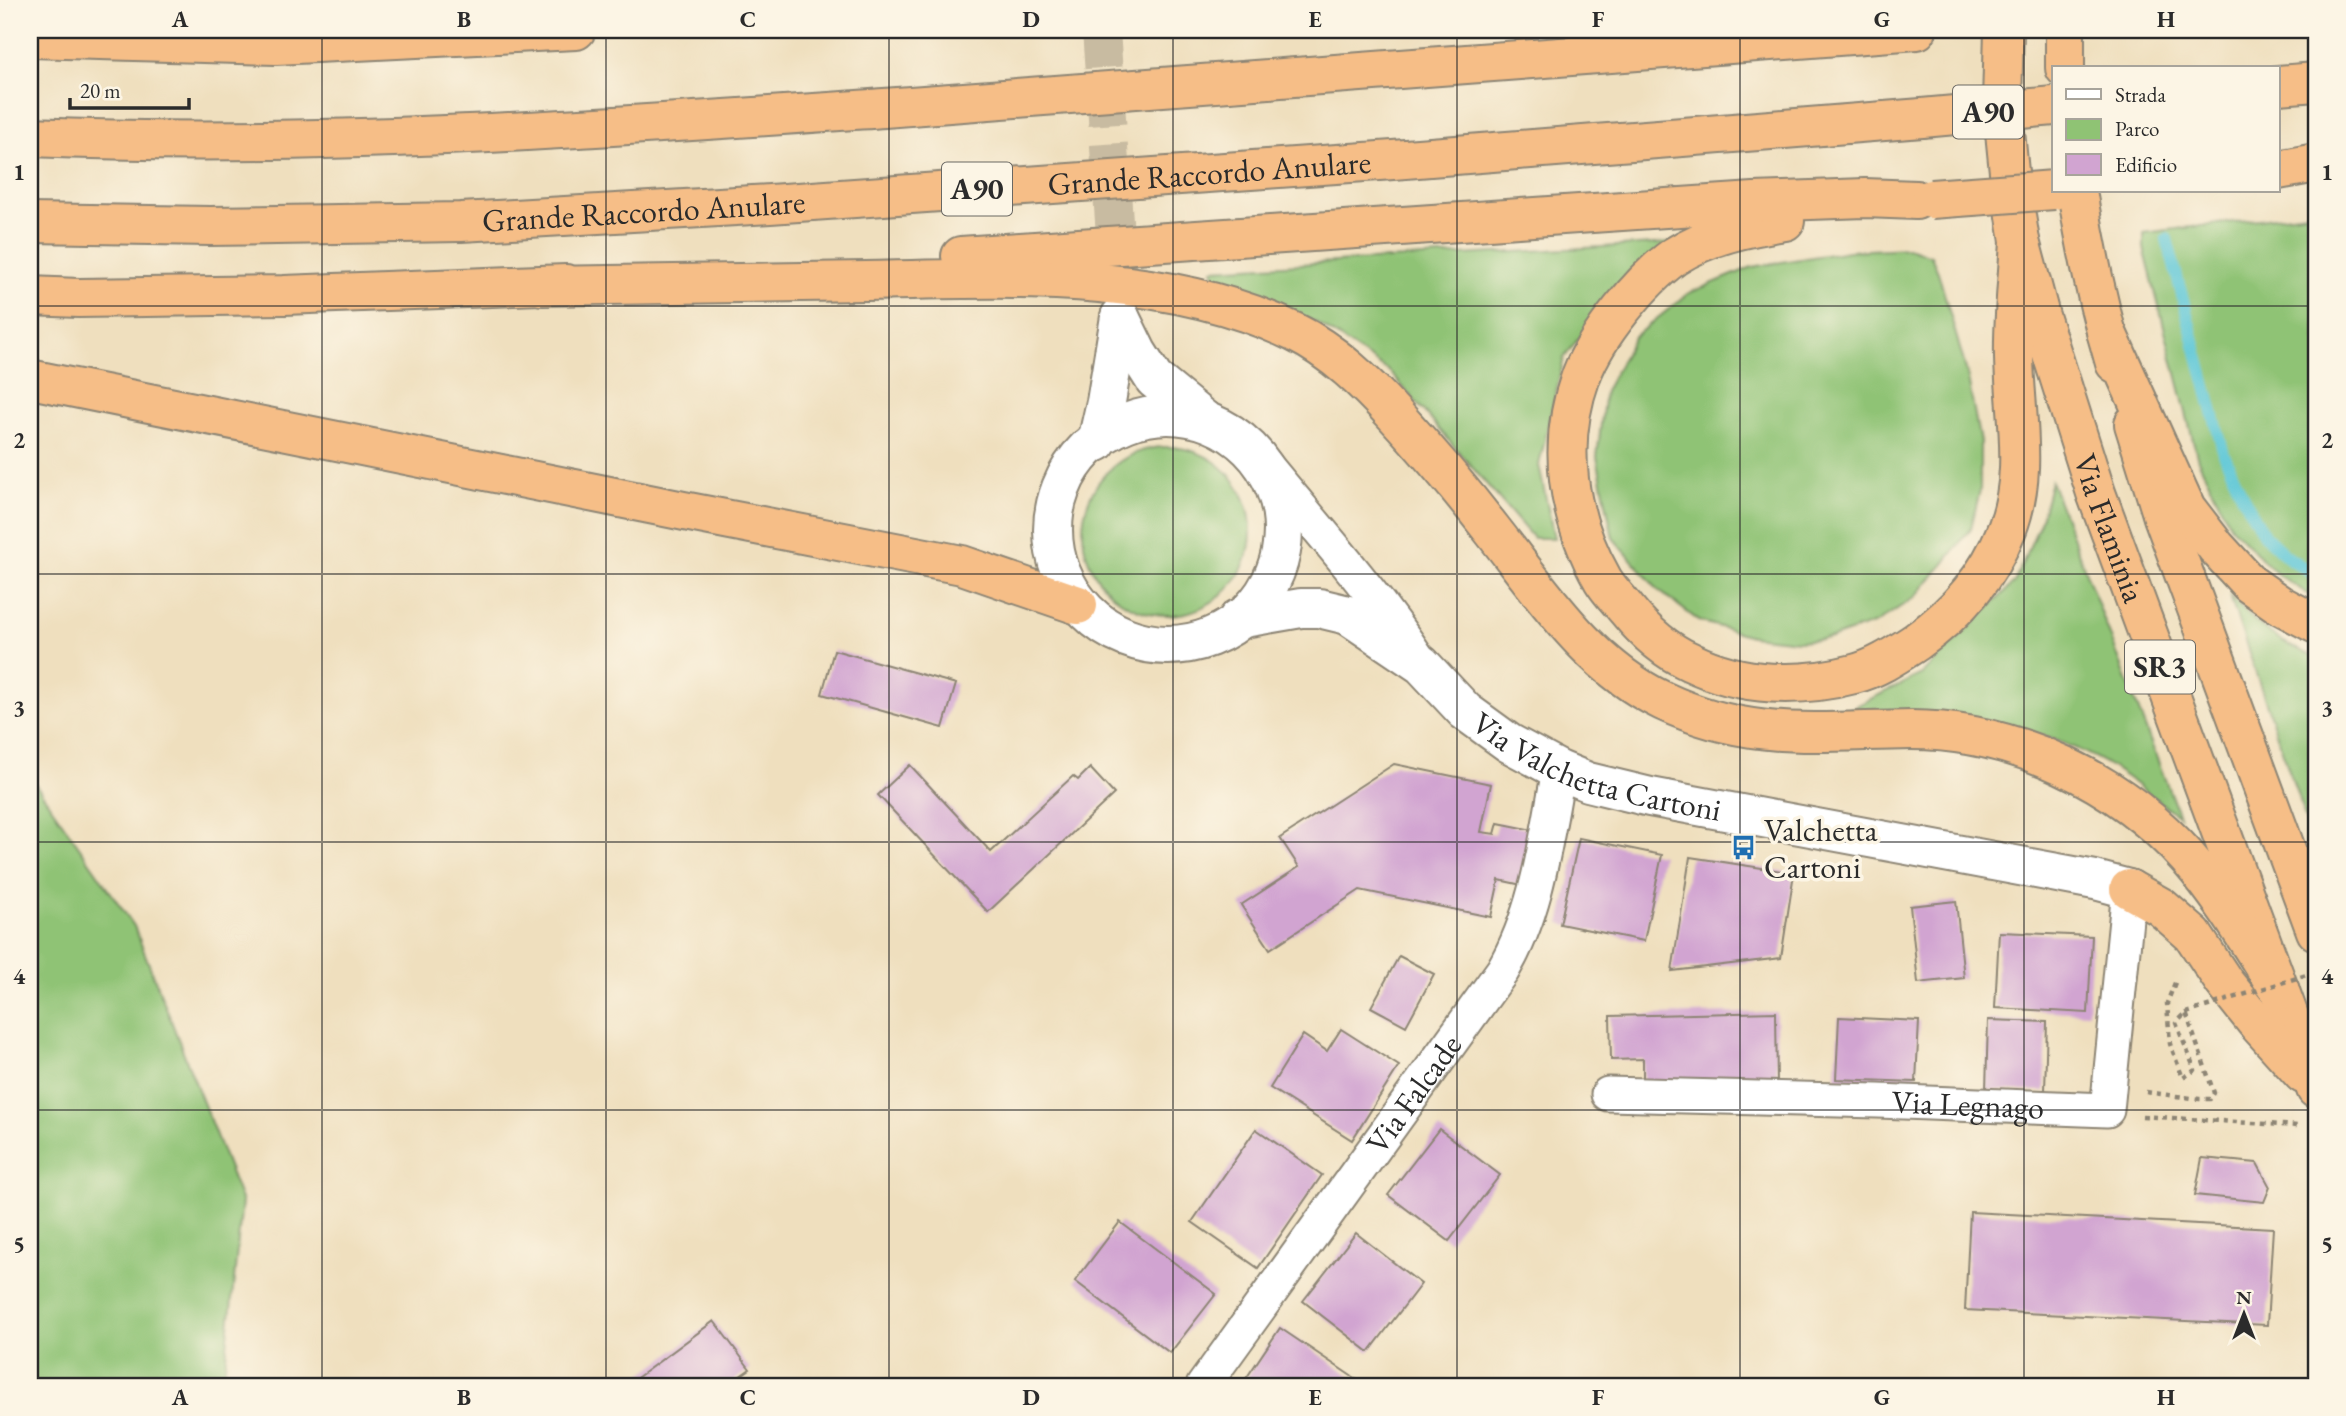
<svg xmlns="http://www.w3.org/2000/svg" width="2346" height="1416" viewBox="0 0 2346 1416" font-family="'EB Garamond',serif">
<rect width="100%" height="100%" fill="#fcf5e5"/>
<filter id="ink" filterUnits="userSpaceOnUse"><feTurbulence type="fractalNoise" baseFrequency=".0143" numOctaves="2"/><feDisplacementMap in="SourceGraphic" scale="14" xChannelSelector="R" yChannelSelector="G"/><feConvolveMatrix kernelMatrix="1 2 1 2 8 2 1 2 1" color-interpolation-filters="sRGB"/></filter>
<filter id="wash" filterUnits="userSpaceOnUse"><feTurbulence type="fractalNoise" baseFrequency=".00686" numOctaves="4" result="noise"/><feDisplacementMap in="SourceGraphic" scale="28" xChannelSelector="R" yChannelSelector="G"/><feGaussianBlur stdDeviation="1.57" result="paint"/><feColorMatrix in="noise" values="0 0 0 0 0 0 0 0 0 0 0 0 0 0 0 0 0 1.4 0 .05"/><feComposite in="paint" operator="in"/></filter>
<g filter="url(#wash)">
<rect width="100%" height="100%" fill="#efdfbe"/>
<g fill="#8fc374" stroke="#5d7750" stroke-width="2">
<path d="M2316,212v387l-39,-25 -46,-47 -33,-67 -54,-212v-15z"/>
<path d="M1673,243l-45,30 -64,85 -25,107 15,73h-21l-143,-166 -73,-49 -101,-42 -3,-12z"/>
<path d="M1909,248l22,8 7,16 29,101 13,69v48l-9,38 -25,33 -31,36 -39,26 -44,15 -34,3 -47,-5 -52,-15 -41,-31 -45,-52 -16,-81 8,-66 29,-54 55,-44 63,-26 97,-16z"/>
<circle cx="1167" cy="531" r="84"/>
<path d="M2051,481l128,335c-24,-17 -48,-37 -74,-53 -78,-45 -167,-49 -255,-54l72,-35 92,-91 26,-60z"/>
<path d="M2229,594c25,30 50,49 87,63v193z"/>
<path d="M30,776l104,150 108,276 -19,184h-193z"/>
</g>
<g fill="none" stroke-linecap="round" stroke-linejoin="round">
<path stroke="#5dc7d7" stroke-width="12" d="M2167,239l57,215 18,41 22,40 22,21 30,20"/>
</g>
<g id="blocks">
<g fill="#d1a4d1">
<path d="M834,650l122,34 -13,44 -121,-34z"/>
<path d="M1394,764l97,20 -10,48 14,2 3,-11 35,7 -11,55 -23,-5 -8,37 -131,-27 -90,59 -29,-44 58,-38 -19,-29z"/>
<path d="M910,765l81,87 82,-76 5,4 12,-12 24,26 -126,118 -110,-117z"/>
<path d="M1579,838l83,17 -18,86 -84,-17z"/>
<path d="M1690,857l104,16 -13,85 -109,13z"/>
<path d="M1956,901l8,77 -46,5 -8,-77z"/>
<path d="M1999,932l93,4 -4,77 -93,-5z"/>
<path d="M1399,956l35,18 -28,52 -35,-19z"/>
<path d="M1776,1012l1,74 -134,2v-29l-32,1 -1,-44z"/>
<path d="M1839,1017l80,4 -3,61 -80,-3z"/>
<path d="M1988,1020l59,2 -2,69 -59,-1z"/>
<path d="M1341,1029l58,37 -47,74 -82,-52 33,-53 24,16z"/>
<path d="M1256,1129l66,46 -64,93 -66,-46z"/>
<path d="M1439,1129l61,46 -51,66 -61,-46z"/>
<path d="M2202,1158l55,5 13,24 -6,15 -69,-7z"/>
<path d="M1970,1212l303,16 -6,97 -302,-15z"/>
<path d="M1120,1222l96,72 -46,59 -95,-72z"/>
<path d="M1356,1233l65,51 -52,68 -66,-51z"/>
<path d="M714,1321l36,48 -24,17h-100z"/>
<path d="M1280,1328l86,58h-125z"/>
</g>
</g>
</g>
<g filter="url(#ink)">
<use href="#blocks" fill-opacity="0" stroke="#8d8574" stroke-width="2"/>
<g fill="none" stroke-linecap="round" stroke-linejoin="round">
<path stroke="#c8bba1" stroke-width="38" stroke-dasharray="38 19" stroke-linecap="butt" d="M1101,30l17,250"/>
<defs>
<g id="minor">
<path d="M1263,462c53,65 110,128 156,198"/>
<path id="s1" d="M1608,1094l270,7 229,9 22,-221"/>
<path id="s2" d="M1203,1386l300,-416c35,-60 43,-132 56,-200"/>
</g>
<g id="tertiary">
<path d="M1120,317l17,35 17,27 50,41"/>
<circle cx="1168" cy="530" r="115"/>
<path d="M1097,442l9,-40 14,-85"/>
<path id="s3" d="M1238,619l63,-11h18l29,7 74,50 43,46 44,32 50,27 29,12 62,15 445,83 34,9"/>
</g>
<g id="trunk">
<path id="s4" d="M2004,30l-2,72 7,70 11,69 20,75 56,177 220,596"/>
<path d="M2065,30v38"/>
<path d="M2077,191c9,58 21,115 38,172"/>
<path d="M2134,424l29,93 153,414"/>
<path d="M2129,889l32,18 32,28 31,47 32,40 47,52"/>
</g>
<g id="motorway">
<path d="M30,38l246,7 300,-15"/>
<path d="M2278,85l38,-3"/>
<path d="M30,137c285,12 570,-9 854,-29 345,-24 689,-52 1033,-78"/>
<path d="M2278,170l38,-7"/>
<path d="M1785,221c-38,6 -77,14 -110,35 -21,15 -38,34 -54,54 -16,20 -31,42 -40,66 -25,69 -14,141 22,204 6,10 16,20 24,30 17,21 39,41 64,52 51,25 109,26 163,12 23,-6 42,-19 62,-32 42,-30 72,-65 91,-113 22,-56 8,-115 7,-172 -1,-38 4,-78 6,-116"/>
<path id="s5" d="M30,223l180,3 251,-4 309,-18 623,-44 529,-42"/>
<path d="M961,256l793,-54 111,-4 51,2"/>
<path d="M542,286c108,-2 216,-4 324,-5 141,-3 297,-12 428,51 39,19 72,51 101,83 34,37 67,76 98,116 49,62 96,135 170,170 87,41 155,30 248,29 103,0 209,51 277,128 35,40 63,88 92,133"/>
<path d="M30,296l49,2 205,-3 282,-11"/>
<path d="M2106,331l80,177 30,39 34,37 30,21 36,19"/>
<path d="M30,379l654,132 278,54 116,40"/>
</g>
</defs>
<use href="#minor" stroke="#8d8574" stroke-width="37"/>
<use href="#tertiary" stroke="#8d8574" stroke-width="42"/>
<use href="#trunk" stroke="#8d8574" stroke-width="42"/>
<use href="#motorway" stroke="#8d8574" stroke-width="42"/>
<g stroke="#8d8574" stroke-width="4.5" stroke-dasharray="5 5" stroke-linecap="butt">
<path d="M2146,1092l53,7h11l4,-6 -28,-80 -10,10 19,47 -12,8 -13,-34 -3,-41 9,-23"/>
<path d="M2142,1116l156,10"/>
</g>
<use href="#minor" stroke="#fff" stroke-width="33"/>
<use href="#tertiary" stroke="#fff" stroke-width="38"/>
<use href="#trunk" stroke="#f6be87" stroke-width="38"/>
<use href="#motorway" stroke="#f6be87" stroke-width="38"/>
<defs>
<g id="motorway-bridge">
<path d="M1922,118l132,-12"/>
<path d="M1931,199l123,-9"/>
</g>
</defs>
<use href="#motorway-bridge" stroke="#8d8574" stroke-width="42" stroke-linecap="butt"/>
<path stroke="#8d8574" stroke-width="4.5" stroke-dasharray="5 5" stroke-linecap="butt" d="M2186,1013l130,-41"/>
<use href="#motorway-bridge" stroke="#f6be87" stroke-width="38"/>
</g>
</g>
<path fill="none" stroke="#2b2b2b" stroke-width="2" stroke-opacity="0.55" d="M322,30v1356M606,30v1356M889,30v1356M1173,30v1356M1457,30v1356M1740,30v1356M2024,30v1356M30,306h2286M30,574h2286M30,842h2286M30,1110h2286"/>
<defs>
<symbol id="bus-bare" viewBox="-9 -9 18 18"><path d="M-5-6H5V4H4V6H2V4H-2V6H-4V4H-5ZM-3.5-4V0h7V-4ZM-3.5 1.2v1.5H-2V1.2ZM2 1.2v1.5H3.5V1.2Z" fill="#1f6fb2" stroke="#fcf5e5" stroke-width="2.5" paint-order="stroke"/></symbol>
</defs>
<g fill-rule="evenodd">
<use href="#bus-bare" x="1726" y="830" width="35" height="35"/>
</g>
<g text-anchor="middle" stroke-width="7" stroke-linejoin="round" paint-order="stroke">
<g fill="#fcf5e5" stroke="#6a6863" stroke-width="2">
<rect x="1953" y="85.5" width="70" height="53" rx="5"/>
<rect x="942" y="162.5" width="70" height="53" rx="5"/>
<rect x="2125" y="640.5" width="70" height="53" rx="5"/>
</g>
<g font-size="30" font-weight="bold" fill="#2b2b2b">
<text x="1988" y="122">A90</text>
<text x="977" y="199">A90</text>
<text x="2160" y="677">SR3</text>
</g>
<g font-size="32" fill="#2b2b2b" stroke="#fcf5e5">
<text dy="11" stroke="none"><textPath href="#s5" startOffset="1181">Grande Raccordo Anulare</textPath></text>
<text dy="11" stroke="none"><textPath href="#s5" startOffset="614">Grande Raccordo Anulare</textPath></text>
<text dy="11" stroke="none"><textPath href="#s4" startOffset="513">Via Flaminia</textPath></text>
<text dy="11" stroke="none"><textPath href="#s3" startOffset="410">Via Valchetta Cartoni</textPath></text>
<text dy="11" stroke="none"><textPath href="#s2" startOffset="360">Via Falcade</textPath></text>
<text dy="11" stroke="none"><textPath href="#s1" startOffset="360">Via Legnago</textPath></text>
</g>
<g font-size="32" fill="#2b2b2b" stroke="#fcf5e5" text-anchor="start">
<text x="1764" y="841">Valchetta<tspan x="1764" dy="37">Cartoni</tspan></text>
</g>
</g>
<rect width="2346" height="1416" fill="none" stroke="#fcf5e5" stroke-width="77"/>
<rect x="2052" y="66" width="228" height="126" fill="#fcf5e5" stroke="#a8a49b" stroke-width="2"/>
<rect x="2066" y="89" width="35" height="10" fill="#ffffff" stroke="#a8a49b" stroke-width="2"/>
<text x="2115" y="102" font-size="21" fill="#2b2b2b">Strada</text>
<rect x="2066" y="119" width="35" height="21" fill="#8fc374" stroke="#a8a49b" stroke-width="2"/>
<text x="2115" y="136" font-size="21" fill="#2b2b2b">Parco</text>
<rect x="2066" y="154" width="35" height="21" fill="#d1a4d1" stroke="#a8a49b" stroke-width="2"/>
<text x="2115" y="172" font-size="21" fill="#2b2b2b">Edificio</text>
<g transform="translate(2244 1314)" stroke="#fcf5e5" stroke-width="5" paint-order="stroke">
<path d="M0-5L12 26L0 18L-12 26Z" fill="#2b2b2b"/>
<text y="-10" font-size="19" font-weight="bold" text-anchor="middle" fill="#2b2b2b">N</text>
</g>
<path d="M70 98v10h119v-10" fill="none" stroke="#2b2b2b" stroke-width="3.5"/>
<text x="80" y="98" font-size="21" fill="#2b2b2b" stroke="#fcf5e5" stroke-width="5" paint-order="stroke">20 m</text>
<rect x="38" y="38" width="2270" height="1340" fill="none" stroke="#2b2b2b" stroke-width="2.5"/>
<g font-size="23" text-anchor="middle" font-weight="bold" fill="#2b2b2b">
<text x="180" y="27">A</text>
<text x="464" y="27">B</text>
<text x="748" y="27">C</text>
<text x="1031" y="27">D</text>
<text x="1315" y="27">E</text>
<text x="1598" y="27">F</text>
<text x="1882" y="27">G</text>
<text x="2166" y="27">H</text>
<text x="19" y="180">1</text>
<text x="2327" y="180">1</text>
<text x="19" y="448">2</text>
<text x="2327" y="448">2</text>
<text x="19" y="716">3</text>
<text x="2327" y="716">3</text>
<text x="19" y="984">4</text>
<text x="2327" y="984">4</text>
<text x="19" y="1252">5</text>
<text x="2327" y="1252">5</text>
<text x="180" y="1405">A</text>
<text x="464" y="1405">B</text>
<text x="748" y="1405">C</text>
<text x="1031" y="1405">D</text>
<text x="1315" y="1405">E</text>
<text x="1598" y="1405">F</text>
<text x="1882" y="1405">G</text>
<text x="2166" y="1405">H</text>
</g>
</svg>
